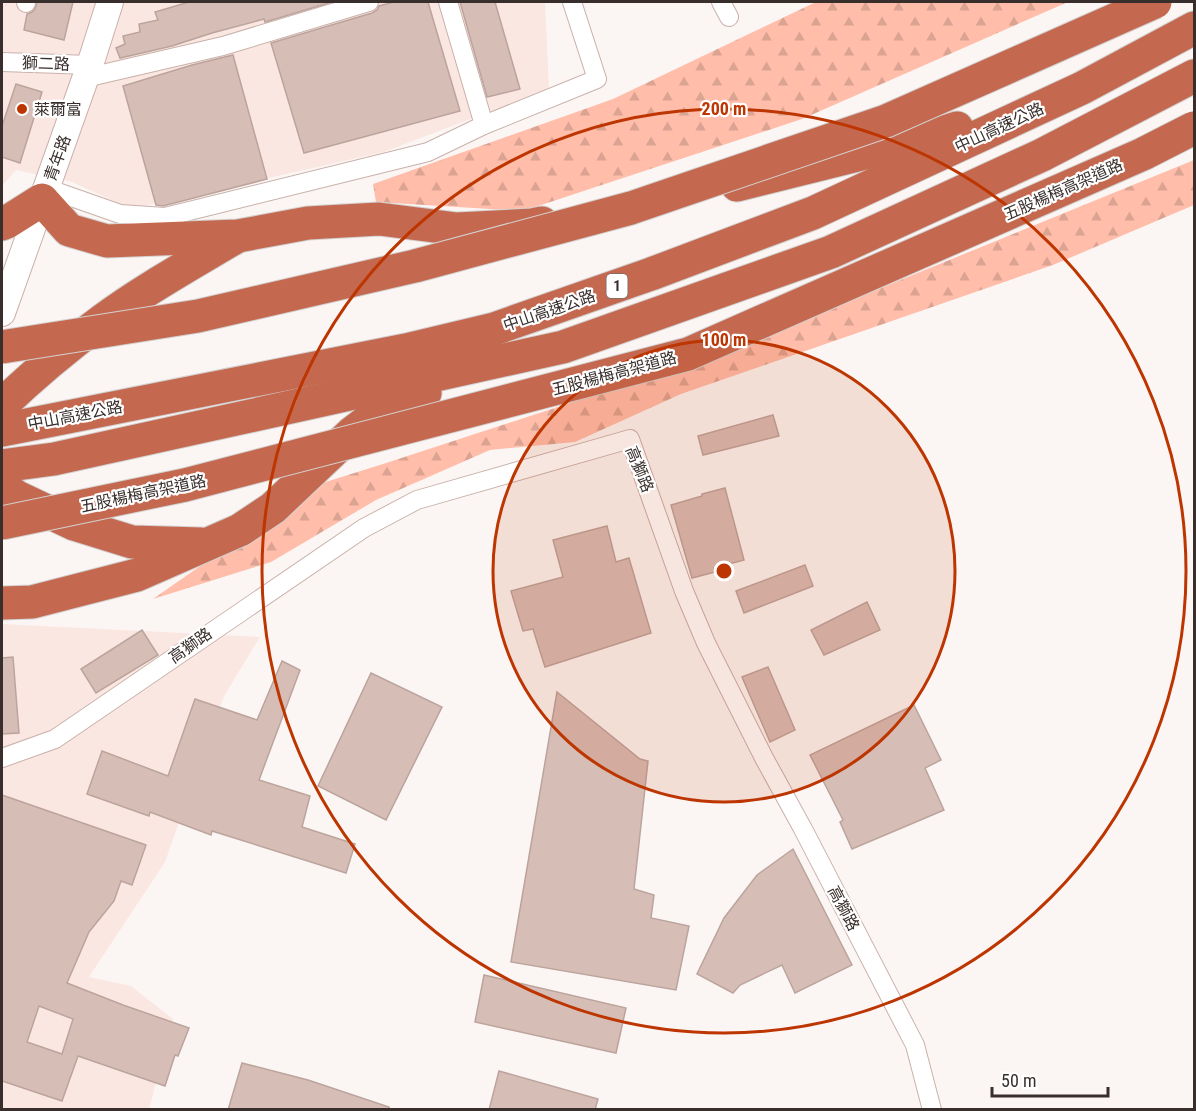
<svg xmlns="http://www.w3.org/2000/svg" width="1196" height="1111" viewBox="0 0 1196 1111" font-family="'Roboto Condensed','Noto Sans TC',sans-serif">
<defs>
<pattern id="forest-firs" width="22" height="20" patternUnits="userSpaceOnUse" patternTransform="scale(1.5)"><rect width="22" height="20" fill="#ffbdaa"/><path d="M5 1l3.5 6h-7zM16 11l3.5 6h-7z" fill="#dba392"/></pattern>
</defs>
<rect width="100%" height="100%" fill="#fbf6f4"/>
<g fill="#fbe7e1">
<path d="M2,2h543l4,87 -165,63 -253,57 -59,-27 -56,-12 -14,16z"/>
<path d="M2,624l258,13 -36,59 -59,166 -76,115 42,9 42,33 -24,90h-147z"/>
</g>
<g fill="url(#forest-firs)">
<path d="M816,2h252l-266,117 -279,92 -147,-9 -3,-18 240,-85z"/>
<path d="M1194,160v45l-141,60 -372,129 -106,48 -85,8 -114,50 -105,62 -118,37 163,-114 67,-21 334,-109z"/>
</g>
<g fill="#d6beb6" stroke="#bca49d" stroke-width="1.5" fill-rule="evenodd">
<path d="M37,2h36l-9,38 -40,-10 3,-16 5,-2 3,-3z"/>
<path d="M189,2h143l-67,20 -1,-3 -52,14 -40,13 -52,12 -4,-10 9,-4 -2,-8 17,-4 -1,-8 19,-4 -3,-8z"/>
<path d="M394,2h34l32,109 -156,42 -33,-110 101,-30 5,-3 2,-4z"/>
<path d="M460,2h35l25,87 -33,8z"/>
<path d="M233,55l34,124 -104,27 -7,-1 -33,-119 69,-21z"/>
<path d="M16,84l26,8 -22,71 -18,-6v-31z"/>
<path d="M773,415l6,21 -76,19 -5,-19z"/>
<path d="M725,488l19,72 -30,8 1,4 -23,6 -21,-73 31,-9v-2z"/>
<path d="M607,526l9,36 13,-4 22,75 -106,34 -12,-38 -10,2 -12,-40 52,-14 -10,-37z"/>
<path d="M805,565l8,21 -69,27 -8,-22z"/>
<path d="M867,602l13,28 -56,25 -13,-25z"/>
<path d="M142,630l16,25 -62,38 -15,-24z"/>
<path d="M13,657l6,76 -17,1v-76z"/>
<path d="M282,661l18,9 -41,110 51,16 -8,31 53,17 -9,29 -134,-42 -1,4 -61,-23 -1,4 -62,-22 15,-43 66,25 27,-77 62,21z"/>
<path d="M768,667l27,63 -25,12 -28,-65z"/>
<path d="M371,673l71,34 -56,113 -68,-34z"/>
<path d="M557,692l83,67 8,2 -14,128 20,6 -3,23 38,8 -13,64 -165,-28z"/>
<path d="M914,705l27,55 -16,8 19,42 -92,39 -12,-27 3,-2 -33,-65z"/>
<path d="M2,795l144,50 -14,40 -11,-4 -7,20 -25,31 -22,51 56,22 66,23 -11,28 -3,-1 -10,31 -87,-30 -16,45 -60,-20zM39,1006l34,13 -11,35 -35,-12z"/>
<path d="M793,849l59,116 -57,28 -13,-28 -42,20 -7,8 -36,-19 27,-56 33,-43z"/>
<path d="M484,975l142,33 -10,45 -141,-31z"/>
<path d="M242,1063l66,17 81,27v3h-161z"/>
<path d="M499,1071l99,28 -3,11h-106z"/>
</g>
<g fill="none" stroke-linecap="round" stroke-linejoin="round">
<defs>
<g id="street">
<path d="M448,2l36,123"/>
<path d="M721,2l8,15"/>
<path d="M26,3v-1"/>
<path d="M2,62l88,3"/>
<path d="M85,78l138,-32 146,-44"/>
<path d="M46,188l74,26 45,3 263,-65 56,-27 113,-46 -25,-77"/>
<path d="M2,758l53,-19 309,-211 53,-28 213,-61 54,152 22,52 58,115 39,71 112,216 17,65"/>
</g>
<path id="secondary" d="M2,313l88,-248 20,-63"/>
<g id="highway">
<path d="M737,185l185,-46 35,-11"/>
<path d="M2,224l5,-2 35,-22 27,30 38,11 131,-5 70,-13 71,-4 78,10 75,-4 10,-2"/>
<path d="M2,405c31,-30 66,-59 101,-85 42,-31 88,-56 133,-83"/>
<path d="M2,430l404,-80 88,-21 157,-55 162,-61 269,-125 112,-60"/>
<path d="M2,466l52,-7 509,-112 268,-95 211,-97 152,-79"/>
<path d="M2,486l15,11 57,27 58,18 69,2"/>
<path d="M2,603l30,-1 105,-27 103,-45 33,-22 79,-75 25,-19 26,-14 22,-7"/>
</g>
</defs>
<use href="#street" stroke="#c9b1aa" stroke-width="20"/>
<use href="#secondary" stroke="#c9b1aa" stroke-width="28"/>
<use href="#highway" stroke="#d3d1d1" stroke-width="35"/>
<use href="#street" stroke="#fff" stroke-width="18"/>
<use href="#secondary" stroke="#fff" stroke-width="26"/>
<use href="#highway" stroke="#c4694f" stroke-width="33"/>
<defs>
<g id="highway-bridge">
<path d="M2,347l196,-31 217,-50 216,-58 255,-87 269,-119"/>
<path d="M2,523l183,-38 503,-131 455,-200 51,-26"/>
</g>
</defs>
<use href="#highway-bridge" stroke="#d3d1d1" stroke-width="35" stroke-linecap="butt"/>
<use href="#highway-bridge" stroke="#c4694f" stroke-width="33"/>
</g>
<circle cx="724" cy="571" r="231" fill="#bd3500" fill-opacity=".12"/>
<g fill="none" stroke="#bd3500" stroke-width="3">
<circle cx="724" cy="571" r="231"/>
<circle cx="724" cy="571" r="462"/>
</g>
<circle fill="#bd3500" stroke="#fff" stroke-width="2" cx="22" cy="109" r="6"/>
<g text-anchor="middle" stroke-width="4.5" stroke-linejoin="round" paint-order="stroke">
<rect fill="#fff" stroke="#746d6b" stroke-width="1.5" x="606.5" y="274" width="21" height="24" rx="4.5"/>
<g font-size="15" font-weight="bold" fill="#382f2c">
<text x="617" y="291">1</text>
</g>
<g font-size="16" fill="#382f2c" stroke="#fff">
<text transform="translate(46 63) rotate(2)" y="6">獅二路</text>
<text transform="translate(999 127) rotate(-25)" y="6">中山高速公路</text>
<text transform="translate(57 158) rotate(-70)" y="6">青年路</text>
<text transform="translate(1063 189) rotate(-24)" y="6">五股楊梅高架道路</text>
<text transform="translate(549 310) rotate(-19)" y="6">中山高速公路</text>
<text transform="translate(614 373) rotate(-15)" y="6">五股楊梅高架道路</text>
<text transform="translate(75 415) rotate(-11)" y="6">中山高速公路</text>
<text transform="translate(640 469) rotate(68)" y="6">高獅路</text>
<text transform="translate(143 493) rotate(-12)" y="6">五股楊梅高架道路</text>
<text transform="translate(190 645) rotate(-35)" y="6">高獅路</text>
<text transform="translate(844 908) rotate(62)" y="6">高獅路</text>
</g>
<g font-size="16" fill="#382f2c" stroke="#fff" text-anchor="start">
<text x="34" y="115">萊爾富</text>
</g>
</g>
<circle cx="724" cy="571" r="9" fill="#bd3500" stroke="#fff" stroke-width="3"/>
<g font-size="18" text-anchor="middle" font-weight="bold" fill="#bd3500" stroke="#fff" stroke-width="4.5" stroke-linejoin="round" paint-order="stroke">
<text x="724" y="115">200 m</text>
<text x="724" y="346">100 m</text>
</g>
<rect width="1196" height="1111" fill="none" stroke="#382f2c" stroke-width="6"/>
<path d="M992 1087v9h116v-9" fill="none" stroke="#382f2c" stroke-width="3"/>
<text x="1001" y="1087" font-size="18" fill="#382f2c" stroke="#ffffff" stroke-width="4.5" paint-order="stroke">50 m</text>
</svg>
